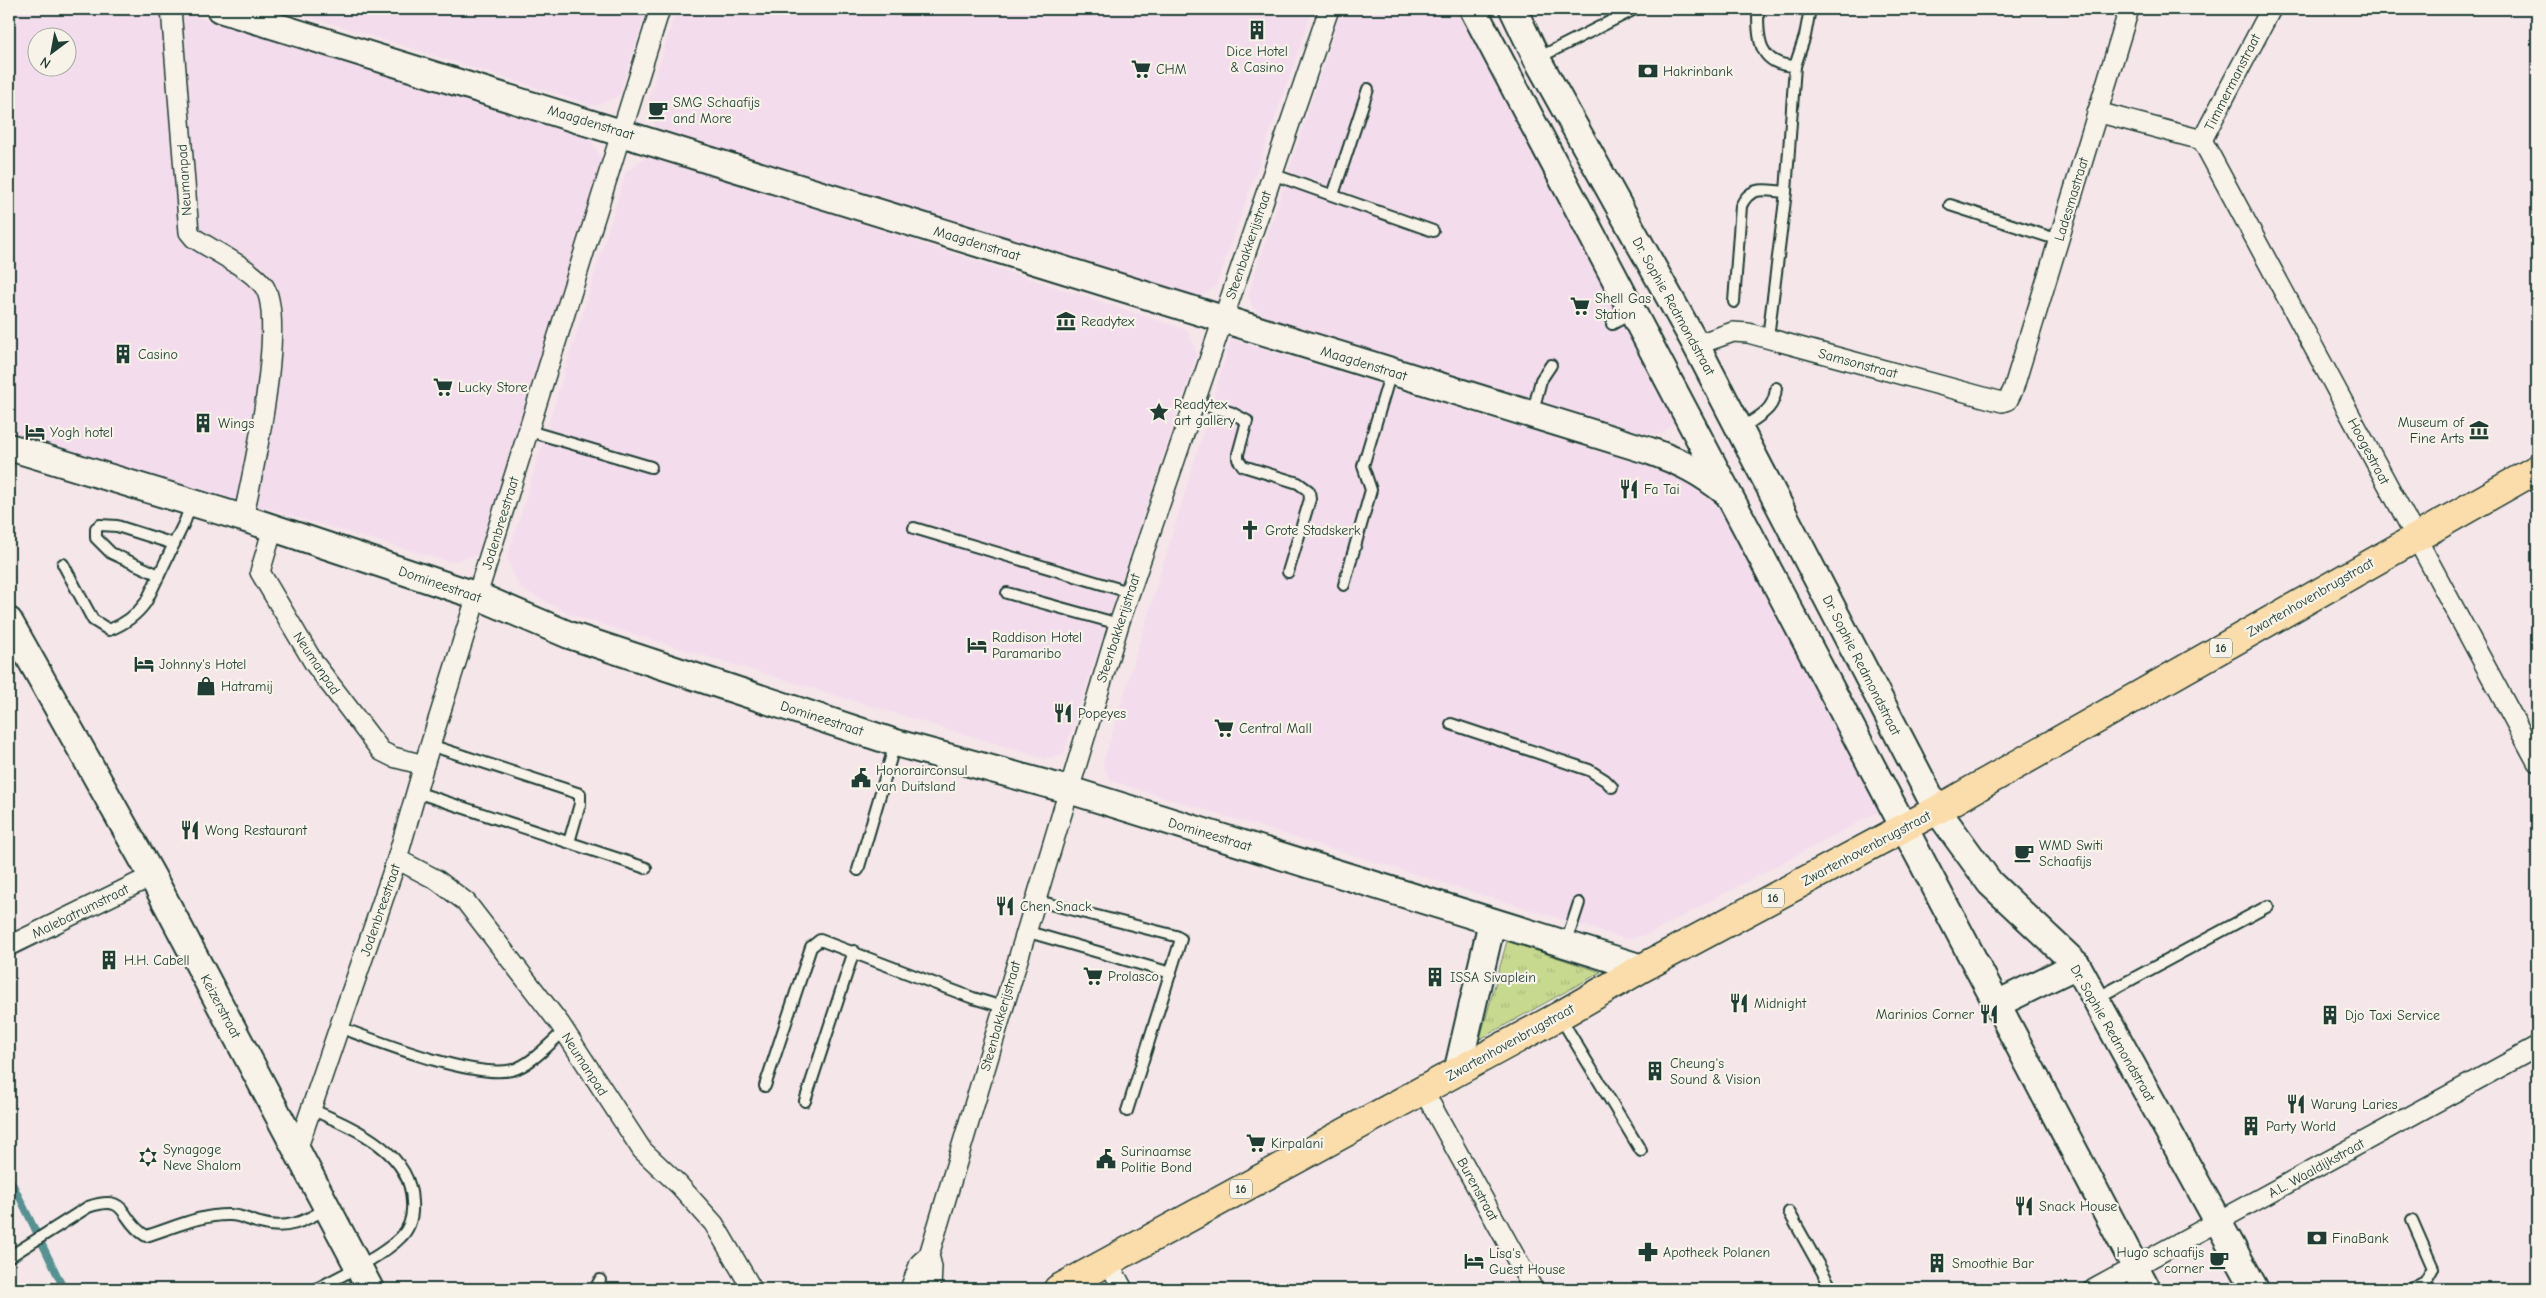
<svg xmlns="http://www.w3.org/2000/svg" width="2546" height="1298" viewBox="0 0 2546 1298" font-family="'Comic Neue',sans-serif">
<defs>
<pattern id="grass-tufts" width="24" height="20" patternUnits="userSpaceOnUse" patternTransform="scale(1.25)"><rect width="24" height="20" fill="#c6d98e"/><path d="M3 7l-1-3M5 7V3M7 7l1-3M15 17l-1-3M17 17v-4M19 17l1-3" fill="none" stroke="#aabb7b"/></pattern>
</defs>
<rect width="100%" height="100%" fill="#f5e6ea"/>
<filter id="ink" filterUnits="userSpaceOnUse"><feTurbulence type="fractalNoise" baseFrequency=".02" numOctaves="2"/><feDisplacementMap in="SourceGraphic" scale="10" xChannelSelector="R" yChannelSelector="G"/><feConvolveMatrix kernelMatrix="1 2 1 2 8 2 1 2 1" color-interpolation-filters="sRGB"/></filter>
<g filter="url(#ink)">
<g fill="#f3ddec" fill-rule="evenodd">
<path d="M12,9h160l417,129 16,26 -119,382 -9,9 -27,7 -441,-128v-414zM38,38h30v30h-30z"/>
<path d="M285,9h362l-28,87 -24,10z"/>
<path d="M676,9h637l-97,278 -18,11 -542,-169 -9,-25z"/>
<path d="M1342,9h124l210,412 -14,13 -24,-1 -368,-111 -17,-14 -5,-13z"/>
<path d="M649,154l538,176 10,24 -133,399 -19,6 -474,-144 -51,-27 -13,-29 119,-387z"/>
<path d="M1231,339l464,142 32,22 160,304 -240,128 -21,4 -515,-158 -8,-17z"/>
</g>
<path fill="url(#grass-tufts)" stroke="#728b61" d="M1507,941l94,31 -121,67z"/>
<g fill="none" stroke-linecap="round" stroke-linejoin="round">
<path stroke="#549291" stroke-width="7" d="M9,1176l55,113"/>
<defs>
<g id="lane">
<path d="M1758,9c0,30 0,56 37,57l-9,126 -18,146"/>
<path d="M1538,58l97,-49"/>
<path d="M1795,66l10,-30 5,-27"/>
<path d="M1272,174l161,57"/>
<path d="M1333,195l35,-106"/>
<path d="M1950,205l109,35"/>
<path d="M1734,302l7,-96c10,-22 25,-15 45,-14"/>
<path d="M1612,324l20,-11"/>
<path d="M1194,403l36,9 17,9 -9,33v5l5,7 55,17 11,8 1,8 -22,73"/>
<path d="M1532,415l9,-35 10,-15"/>
<path d="M1741,429c18,-14 33,-17 35,-41"/>
<path d="M529,431l122,36"/>
<path d="M914,528l215,64"/>
<path d="M63,564l30,56 16,10c16,-6 27,-14 37,-28l39,-81 6,-17"/>
<path d="M159,575l-48,-22 -15,-15v-10l4,-3 17,1 57,18"/>
<path d="M1344,585l27,-95 -8,-24 28,-94"/>
<path d="M1007,593l112,31"/>
<path d="M1451,724l138,46 16,10 7,7"/>
<path d="M430,745l150,49v10l-11,38"/>
<path d="M416,792l230,76"/>
<path d="M858,870l37,-126"/>
<path d="M1034,900l142,36 5,3 -54,172"/>
<path d="M1025,931l146,42"/>
<path d="M1566,943l13,-40"/>
<path d="M2097,998l171,-92"/>
<path d="M1560,1017l81,134"/>
<path d="M339,1027c40,15 134,52 173,43 19,-5 38,-27 52,-39"/>
<path d="M765,1086l46,-139 9,-7 153,58 30,9"/>
<path d="M805,1101l49,-150"/>
<path d="M311,1109c40,18 100,41 101,93 1,13 -2,26 -11,35 -18,19 -62,40 -85,52"/>
<path d="M1789,1212l43,77"/>
<path d="M9,1257l79,-50c42,-14 30,12 58,29 27,-8 55,-22 84,-21 10,0 21,6 30,8 26,8 45,-2 68,-15"/>
<path d="M595,1289l5,-9"/>
<path d="M2411,1289l14,-7 8,-14 -21,-48"/>
</g>
<g id="street">
<path d="M171,9l18,223 5,6c20,13 54,29 69,47 25,30 -11,193 -20,233"/>
<path d="M2097,112l105,28 69,-131"/>
<path d="M2202,140l335,622"/>
<path d="M1696,345l37,-13 15,1 254,69 6,-2 5,-10 116,-381"/>
<path d="M273,528l-13,44 54,91 67,88 12,6 31,8"/>
<path d="M397,859l40,21 29,22 94,122 82,126 37,35 35,39 38,65"/>
<path d="M9,946l143,-70"/>
<path d="M1423,1090l110,199"/>
<path d="M297,1150l100,-291 27,-94 236,-756"/>
<path d="M1108,1262l15,27"/>
<path d="M910,1289l10,-26 9,-8"/>
<path d="M931,1289l1,-22 -3,-12 190,-631 210,-615"/>
<path d="M2094,1289l443,-242"/>
</g>
<g id="secondary">
<path d="M220,9l1430,442c31,11 51,21 77,42"/>
<path d="M1473,9l674,1280"/>
<path d="M1513,9l24,50 159,286 241,465 53,73 87,82 178,324"/>
<path d="M9,447l234,71 235,78 91,39 327,108 173,47 573,178"/>
<path d="M9,621l143,255 218,413"/>
<path d="M1997,1004l80,-39"/>
<path d="M1461,1068l-2,-4 33,-142"/>
</g>
<path id="primary" d="M1058,1289l501,-273 83,-48 295,-158 600,-341"/>
</defs>
<use href="#lane" stroke="#1f3d34" stroke-width="14"/>
<use href="#street" stroke="#1f3d34" stroke-width="22"/>
<use href="#secondary" stroke="#1f3d34" stroke-width="30"/>
<use href="#primary" stroke="#1f3d34" stroke-width="31"/>
<use href="#lane" stroke="#f7f3e8" stroke-width="10"/>
<use href="#street" stroke="#f7f3e8" stroke-width="19"/>
<use href="#secondary" stroke="#f7f3e8" stroke-width="26"/>
<use href="#primary" stroke="#fbddab" stroke-width="28"/>
</g>
</g>
<defs>
<symbol id="building-bare" viewBox="-9 -9 18 18"><path d="M-4-6H4V6H1V3H-1V6H-4ZM-2.5-4.3h1.7v1.8h-1.7ZM.8-4.3h1.7v1.8H.8ZM-2.5-1h1.7V.8h-1.7ZM.8-1h1.7V.8H.8Z" fill="#1f3d34" stroke="#f7f3e8" stroke-width="2.5" paint-order="stroke"/></symbol>
<symbol id="supermarket-bare" viewBox="-9 -9 18 18"><path d="M-6-5.5h2.5l.6 2H6L4.5 2H-2.5L-4.4-4H-6ZM-1.5 3.2a1.3 1.3 0 1 0 .1 0ZM3 3.2a1.3 1.3 0 1 0 .1 0Z" fill="#1f3d34" stroke="#f7f3e8" stroke-width="2.5" paint-order="stroke"/></symbol>
<symbol id="bank-bare" viewBox="-9 -9 18 18"><path d="M-6-4H6V4H-6ZM0-2.3a2.3 2.3 0 1 0 0 4.6a2.3 2.3 0 1 0 0-4.6Z" fill="#1f3d34" stroke="#f7f3e8" stroke-width="2.5" paint-order="stroke"/></symbol>
<symbol id="cafe-bare" viewBox="-9 -9 18 18"><path d="M-5.5-4.5H6V0H3Q3 3.5 0 3.5H-2.5Q-5.5 3.5-5.5 0ZM3-3.2v2h1.7v-2ZM-6 4.5H4V6H-6Z" fill="#1f3d34" stroke="#f7f3e8" stroke-width="2.5" paint-order="stroke"/></symbol>
<symbol id="museum-bare" viewBox="-9 -9 18 18"><path d="M0-6L6-3V-2H-6V-3ZM-5-1h2V3h-2ZM-1-1h2V3h-2ZM3-1h2V3H3ZM-6 4H6V6H-6Z" fill="#1f3d34" stroke="#f7f3e8" stroke-width="2.5" paint-order="stroke"/></symbol>
<symbol id="sight-bare" viewBox="-9 -9 18 18"><path d="M0-6L1.8-2.2L6-1.7L2.9 1.2L3.7 5.4L0 3.3L-3.7 5.4L-2.9 1.2L-6-1.7L-1.8-2.2Z" fill="#1f3d34" stroke="#f7f3e8" stroke-width="2.5" paint-order="stroke"/></symbol>
<symbol id="hotel-bare" viewBox="-9 -9 18 18"><path d="M-6-4.5h1.5V1H6V5H4.5V3h-9V5H-6ZM-4 0a1.8 1.8 0 1 1 3.6 0ZM.5 0V-2.5h3Q6-2.5 6 0Z" fill="#1f3d34" stroke="#f7f3e8" stroke-width="2.5" paint-order="stroke"/></symbol>
<symbol id="restaurant-bare" viewBox="-9 -9 18 18"><path d="M-5-6h1v4h1v-4h1v4h1v-4h1v5L-1.5 .5V6h-2V.5L-5-1ZM5-6V6H3V1.5H1.5Q1.5-4 5-6Z" fill="#1f3d34" stroke="#f7f3e8" stroke-width="2.5" paint-order="stroke"/></symbol>
<symbol id="church-bare" viewBox="-9 -9 18 18"><path d="M-1.2-6h2.4v3.5h3.3v2.4h-3.3V6h-2.4V-.1h-3.3v-2.4h3.3Z" fill="#1f3d34" stroke="#f7f3e8" stroke-width="2.5" paint-order="stroke"/></symbol>
<symbol id="shop-bare" viewBox="-9 -9 18 18"><path d="M-5-2.5h2.3a2.7 3.5 0 0 1 5.4 0H5L5.5 6h-11ZM-1.5-2.5h3a1.5 2.3 0 0 0-3 0Z" fill="#1f3d34" stroke="#f7f3e8" stroke-width="2.5" paint-order="stroke"/></symbol>
<symbol id="civic-bare" viewBox="-9 -9 18 18"><path d="M-.6-6.5H3V-4.5H.6V-3L4-1V1h2V6H-6V1h2V-1L-.6-3ZM-1.2 2.5V6h2.4V2.5Z" fill="#1f3d34" stroke="#f7f3e8" stroke-width="2.5" paint-order="stroke"/></symbol>
<symbol id="synagogue-bare" viewBox="-9 -9 18 18"><path d="M0-6.5L5.6 3.2H-5.6ZM0 6.5L5.6-3.2H-5.6Z" fill="#1f3d34" stroke="#f7f3e8" stroke-width="2.5" paint-order="stroke"/></symbol>
<symbol id="pharmacy-bare" viewBox="-9 -9 18 18"><path d="M-2-6h4v4h4v4h-4v4h-4v-4h-4v-4h4Z" fill="#1f3d34" stroke="#f7f3e8" stroke-width="2.5" paint-order="stroke"/></symbol>
</defs>
<g fill-rule="evenodd">
<use href="#building-bare" x="1243" y="16" width="28" height="28"/>
<use href="#supermarket-bare" x="1127" y="55" width="28" height="28"/>
<use href="#bank-bare" x="1634" y="57" width="28" height="28"/>
<use href="#cafe-bare" x="644" y="96" width="28" height="28"/>
<use href="#supermarket-bare" x="1566" y="292" width="28" height="28"/>
<use href="#museum-bare" x="1052" y="307" width="28" height="28"/>
<use href="#building-bare" x="109" y="340" width="28" height="28"/>
<use href="#supermarket-bare" x="429" y="373" width="28" height="28"/>
<use href="#sight-bare" x="1145" y="398" width="28" height="28"/>
<use href="#building-bare" x="189" y="409" width="28" height="28"/>
<use href="#museum-bare" x="2465" y="416" width="28" height="28"/>
<use href="#hotel-bare" x="21" y="418" width="28" height="28"/>
<use href="#restaurant-bare" x="1615" y="475" width="28" height="28"/>
<use href="#church-bare" x="1236" y="516" width="28" height="28"/>
<use href="#hotel-bare" x="963" y="631" width="28" height="28"/>
<use href="#hotel-bare" x="130" y="650" width="28" height="28"/>
<use href="#shop-bare" x="192" y="672" width="28" height="28"/>
<use href="#restaurant-bare" x="1049" y="699" width="28" height="28"/>
<use href="#supermarket-bare" x="1210" y="714" width="28" height="28"/>
<use href="#civic-bare" x="847" y="764" width="28" height="28"/>
<use href="#restaurant-bare" x="176" y="816" width="28" height="28"/>
<use href="#cafe-bare" x="2010" y="839" width="28" height="28"/>
<use href="#restaurant-bare" x="991" y="892" width="28" height="28"/>
<use href="#building-bare" x="95" y="946" width="28" height="28"/>
<use href="#supermarket-bare" x="1079" y="962" width="28" height="28"/>
<use href="#building-bare" x="1421" y="963" width="28" height="28"/>
<use href="#restaurant-bare" x="1725" y="989" width="28" height="28"/>
<use href="#restaurant-bare" x="1975" y="1000" width="28" height="28"/>
<use href="#building-bare" x="2316" y="1001" width="28" height="28"/>
<use href="#building-bare" x="1641" y="1057" width="28" height="28"/>
<use href="#restaurant-bare" x="2282" y="1090" width="28" height="28"/>
<use href="#building-bare" x="2237" y="1112" width="28" height="28"/>
<use href="#supermarket-bare" x="1242" y="1129" width="28" height="28"/>
<use href="#synagogue-bare" x="134" y="1143" width="28" height="28"/>
<use href="#civic-bare" x="1092" y="1145" width="28" height="28"/>
<use href="#restaurant-bare" x="2010" y="1192" width="28" height="28"/>
<use href="#bank-bare" x="2303" y="1224" width="28" height="28"/>
<use href="#pharmacy-bare" x="1634" y="1238" width="28" height="28"/>
<use href="#cafe-bare" x="2205" y="1246" width="28" height="28"/>
<use href="#hotel-bare" x="1460" y="1247" width="28" height="28"/>
<use href="#building-bare" x="1923" y="1249" width="28" height="28"/>
</g>
<g text-anchor="middle" stroke-width="4.5" stroke-linejoin="round" paint-order="stroke">
<g fill="#f7f3e8" stroke="#60746a" stroke-width="1">
<rect x="2210" y="638.5" width="22" height="19" rx="4"/>
<rect x="1762" y="888.5" width="22" height="19" rx="4"/>
<rect x="1230" y="1179.5" width="22" height="19" rx="4"/>
</g>
<g font-size="12" font-weight="bold" fill="#1f3d34">
<text x="2221" y="652">16</text>
<text x="1773" y="902">16</text>
<text x="1241" y="1193">16</text>
</g>
<g font-size="14" fill="#1f3d34" stroke="#f7f3e8" text-anchor="start">
<text x="1257" y="56" text-anchor="middle">Dice Hotel<tspan x="1257" dy="16">&amp; Casino</tspan></text>
<text x="1156" y="74">CHM</text>
<text x="1663" y="76">Hakrinbank</text>
<text x="673" y="107">SMG Schaafijs<tspan x="673" dy="16">and More</tspan></text>
<text x="1595" y="303">Shell Gas<tspan x="1595" dy="16">Station</tspan></text>
<text x="1081" y="326">Readytex</text>
<text x="138" y="359">Casino</text>
<text x="458" y="392">Lucky Store</text>
<text x="1174" y="409">Readytex<tspan x="1174" dy="16">art gallery</tspan></text>
<text x="2464" y="427" text-anchor="end">Museum of<tspan x="2464" dy="16">Fine Arts</tspan></text>
<text x="218" y="428">Wings</text>
<text x="50" y="437">Yogh hotel</text>
<text x="1644" y="494">Fa Tai</text>
<text x="1265" y="535">Grote Stadskerk</text>
<text x="992" y="642">Raddison Hotel<tspan x="992" dy="16">Paramaribo</tspan></text>
<text x="159" y="669">Johnny's Hotel</text>
<text x="221" y="691">Hatramij</text>
<text x="1078" y="718">Popeyes</text>
<text x="1239" y="733">Central Mall</text>
<text x="876" y="775">Honorairconsul<tspan x="876" dy="16">van Duitsland</tspan></text>
<text x="205" y="835">Wong Restaurant</text>
<text x="2039" y="850">WMD Switi<tspan x="2039" dy="16">Schaafijs</tspan></text>
<text x="1020" y="911">Chen Snack</text>
<text x="124" y="965">H.H. Cabell</text>
<text x="1108" y="981">Prolasco</text>
<text x="1450" y="982">ISSA Sivaplein</text>
<text x="1754" y="1008">Midnight</text>
<text x="1974" y="1019" text-anchor="end">Marinios Corner</text>
<text x="2345" y="1020">Djo Taxi Service</text>
<text x="1670" y="1068">Cheung's<tspan x="1670" dy="16">Sound &amp; Vision</tspan></text>
<text x="2311" y="1109">Warung Laries</text>
<text x="2266" y="1131">Party World</text>
<text x="1271" y="1148">Kirpalani</text>
<text x="163" y="1154">Synagoge<tspan x="163" dy="16">Neve Shalom</tspan></text>
<text x="1121" y="1156">Surinaamse<tspan x="1121" dy="16">Politie Bond</tspan></text>
<text x="2039" y="1211">Snack House</text>
<text x="2332" y="1243">FinaBank</text>
<text x="1663" y="1257">Apotheek Polanen</text>
<text x="2204" y="1257" text-anchor="end">Hugo schaafijs<tspan x="2204" dy="16">corner</tspan></text>
<text x="1489" y="1258">Lisa's<tspan x="1489" dy="16">Guest House</tspan></text>
<text x="1952" y="1268">Smoothie Bar</text>
</g>
<g font-size="14" fill="#1f3d34" stroke="#f7f3e8">
<text transform="translate(2232 82) rotate(-63)" y="5">Timmermanstraat</text>
<text transform="translate(591 122) rotate(17)" y="5">Maagdenstraat</text>
<text transform="translate(184 180) rotate(-94)" y="5">Neumanpad</text>
<text transform="translate(2071 199) rotate(-73)" y="5">Ladesmastraat</text>
<text transform="translate(977 243) rotate(17)" y="5">Maagdenstraat</text>
<text transform="translate(1248 245) rotate(-71)" y="5">Steenbakkerijstraat</text>
<text transform="translate(1674 306) rotate(61)" y="5">Dr. Sophie Redmondstraat</text>
<text transform="translate(1364 363) rotate(17)" y="5">Maagdenstraat</text>
<text transform="translate(1858 363) rotate(15)" y="5">Samsonstraat</text>
<text transform="translate(2369 451) rotate(62)" y="5">Hoogestraat</text>
<text transform="translate(500 523) rotate(-73)" y="5">Jodenbreestraat</text>
<text transform="translate(440 584) rotate(19)" y="5">Domineestraat</text>
<text transform="translate(2310 597) rotate(-30)" y="5">Zwartenhovenbrugstraat</text>
<text transform="translate(1118 628) rotate(-72)" y="5">Steenbakkerijstraat</text>
<text transform="translate(317 663) rotate(56)" y="5">Neumanpad</text>
<text transform="translate(1862 665) rotate(63)" y="5">Dr. Sophie Redmondstraat</text>
<text transform="translate(822 718) rotate(18)" y="5">Domineestraat</text>
<text transform="translate(1210 834) rotate(17)" y="5">Domineestraat</text>
<text transform="translate(1866 848) rotate(-28)" y="5">Zwartenhovenbrugstraat</text>
<text transform="translate(380 910) rotate(-71)" y="5">Jodenbreestraat</text>
<text transform="translate(80 911) rotate(-26)" y="5">Malebatrumstraat</text>
<text transform="translate(221 1006) rotate(62)" y="5">Keizerstraat</text>
<text transform="translate(1000 1016) rotate(-74)" y="5">Steenbakkerijstraat</text>
<text transform="translate(2113 1033) rotate(60)" y="5">Dr. Sophie Redmondstraat</text>
<text transform="translate(1510 1042) rotate(-29)" y="5">Zwartenhovenbrugstraat</text>
<text transform="translate(585 1064) rotate(57)" y="5">Neumanpad</text>
<text transform="translate(2316 1168) rotate(-29)" y="5">A.L. Waaldijkstraat</text>
<text transform="translate(1478 1189) rotate(61)" y="5">Burenstraat</text>
</g>
</g>
<rect width="2546" height="1298" fill="none" stroke="#f7f3e8" stroke-width="30"/>
<rect x="15" y="15" width="2516" height="1268" fill="none" stroke="#1f3d34" stroke-width="2" filter="url(#ink)"/>
<g transform="translate(52 52) rotate(212)"><circle r="24" fill="#f7f3e8" stroke="#a1aaa0"/>
<path d="M0-4L9 19L0 12L-9 19Z" fill="#1f3d34"/>
<text y="-8" font-size="14" font-weight="bold" text-anchor="middle" fill="#1f3d34">N</text>
</g>
</svg>
